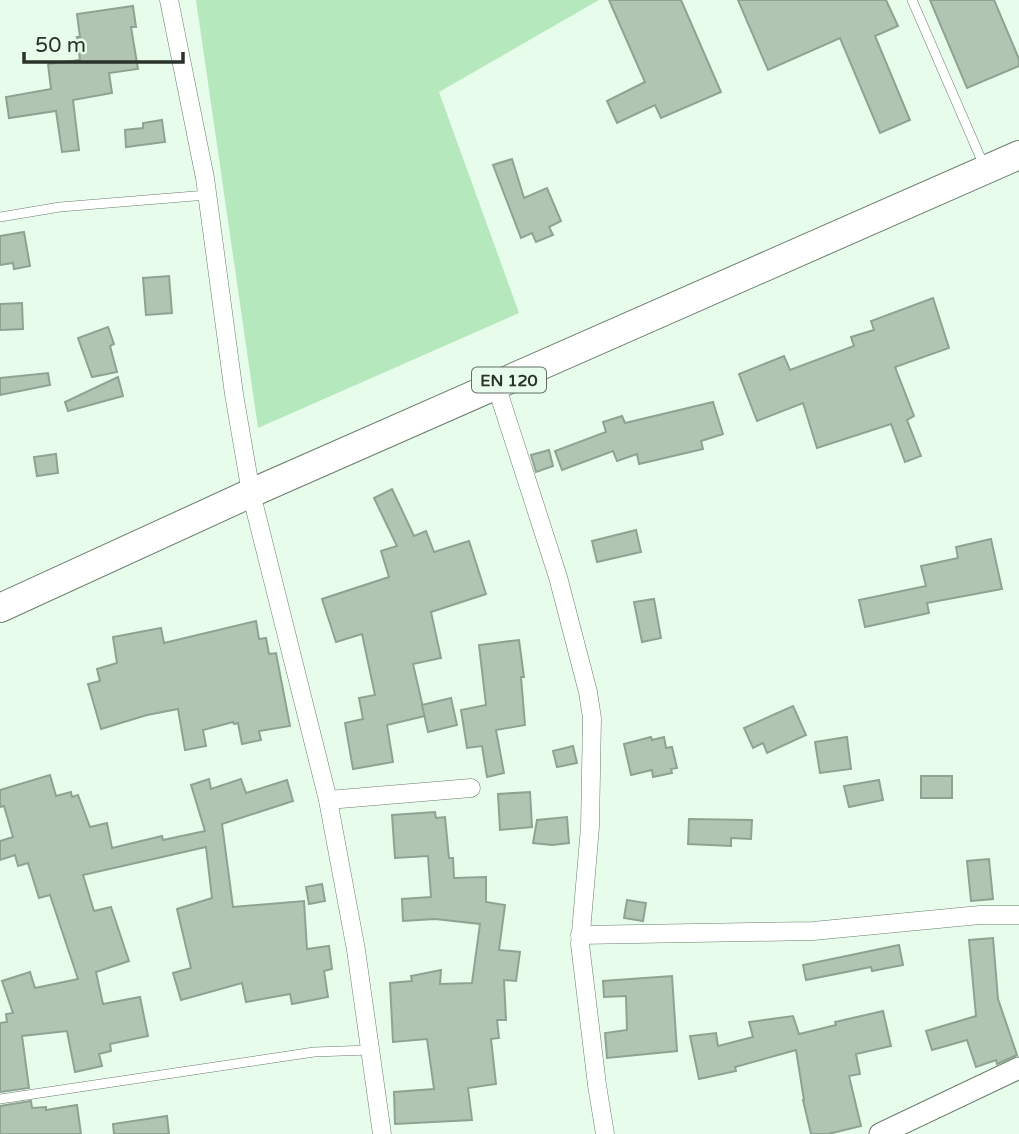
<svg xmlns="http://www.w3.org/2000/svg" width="1019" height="1134" viewBox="0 0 1019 1134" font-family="'Varela Round',sans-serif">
<rect width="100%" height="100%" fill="#e7fcea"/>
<path fill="#b6e8bd" d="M196,0h403l-160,92 80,221 -261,115z"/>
<g fill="#b1c5b3" stroke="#90a393" stroke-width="2">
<path d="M609,0h72l40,92 -60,26 -6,-13 -38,18 -10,-22 38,-19z"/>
<path d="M738,0h148l12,26 -23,10 35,84 -30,13 -40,-95 -72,32z"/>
<path d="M930,0h64l25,59v7l-52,22z"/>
<path d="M133,6l3,21h-5l7,42 -29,4 3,20 -39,7 6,50 -17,2 -6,-41 -47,7 -3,-21 45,-8 -3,-25 32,-4 -3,-23h3l-3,-23z"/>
<path d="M162,120l3,22 -39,5 -1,-17 18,-2v-5z"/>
<path d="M512,159l12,39 23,-10 14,33 -12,6 4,8 -17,7 -4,-9 -11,5 -28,-73z"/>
<path d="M24,232l6,34 -16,3 -1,-6 -13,2v-29z"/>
<path d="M169,276l3,37 -26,2 -3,-37z"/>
<path d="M933,298l16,50 -54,19 19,49 -7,4 14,36 -16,6 -14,-38 -74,24 -14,-45 -46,18 -18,-47 45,-18 6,14 64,-24 -3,-9 23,-7 -3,-9z"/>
<path d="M22,303l1,26 -23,1v-26z"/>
<path d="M108,327l6,17 -4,2 7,26 -25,5 -14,-39z"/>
<path d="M48,373l2,12 -50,10v-17z"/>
<path d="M118,377l5,19 -55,15 -3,-9z"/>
<path d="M713,402l10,32 -22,7 2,8 -64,15 -2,-10 -20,7 -4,-10 -51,19 -7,-19 51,-19 -3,-10 19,-6 3,7z"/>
<path d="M549,450l4,16 -17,6 -5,-17z"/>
<path d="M56,454l2,19 -21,3 -3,-19z"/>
<path d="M392,489l22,47 12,-5 8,21 35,-11 17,53 -55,18 10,46 -28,6 12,52 -38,9 6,37 -40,7 -8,-46 18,-4 -4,-21 16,-3 -13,-61 -26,8 -14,-43 67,-22 -8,-26 16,-5 -23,-48z"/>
<path d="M636,530l5,22 -44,10 -5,-21z"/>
<path d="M991,539l11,50 -75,14 2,10 -64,14 -6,-27 67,-14 -5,-20 37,-8 -2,-11z"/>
<path d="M654,599l7,39 -19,4 -8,-40z"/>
<path d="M256,621l3,18 7,-1 3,16 7,-1 14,73 -31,5 2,9 -19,4 -4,-21 -4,1 -1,-2 -30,8 3,16 -21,4 -7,-41 -31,6 -46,14 -13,-45 12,-3 -3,-12 20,-6 -4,-26 48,-9 3,15z"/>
<path d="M519,640l5,37h-3l4,48 -29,5 8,43 -17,4 -5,-31 -15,2 -6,-38 25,-5 -7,-60z"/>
<path d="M451,698l6,27 -29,7 -6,-27z"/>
<path d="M793,706l13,29 -39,18 -4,-10 -10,5 -9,-20z"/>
<path d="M651,737l1,3 12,-3 2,11 6,-1 5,21 -6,1 1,4 -19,4 -1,-7 -21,5 -7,-31z"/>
<path d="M847,737l4,32 -31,4 -5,-31z"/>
<path d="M573,746l4,17 -20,4 -4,-16z"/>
<path d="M50,775l6,21 15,-4 1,5 6,-2 12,32 17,-4 5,25 50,-12 1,4 42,-9 -14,-46 18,-6 2,10 30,-10 5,14 41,-13 6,21 -71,23 11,83 71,-6 3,48 22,-3 3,23 -8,2 4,26 -36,7 -2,-10 -44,8 -4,-19 -61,17 -8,-27 18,-5 -14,-59 35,-11 -6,-51 -123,28 11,36 17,-4 18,54 -33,11 7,32 37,-7 8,39 -38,8 1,7 -12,3 3,12 -27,6 -8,-41 -45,5 7,52 -29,4v-69l7,-1 -1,-8 7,-1 -11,-32 28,-9 5,16 43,-9 -28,-84 -11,3 -11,-35 -10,3 -3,-11 -15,5v-19l13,-4 -9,-31 -4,1v-17z"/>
<rect x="921" y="776" width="31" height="22"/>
<path d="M879,780l4,20 -34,7 -5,-21z"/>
<path d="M530,792l2,35 -32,3 -2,-36z"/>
<path d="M435,812l1,6 9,-1 4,41h4l1,20 32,-1v25l19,3 -6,45 21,2 -4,29 -12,-1 2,40h-9l2,18 -8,1 5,45 -28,4 4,32 -77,4 -1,-32 40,-3 -7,-50 -34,3 -3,-59 22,-2 -1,-5 30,-6 -1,14 32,-1 8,-59 -45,-5 -32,2 -1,-22 29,-2 -3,-41 -33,2 -3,-43z"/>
<path d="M567,817l2,26 -17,2 -19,-2 4,-23z"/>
<path d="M689,819l63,1 -1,19 -20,-1v8l-43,-2z"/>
<path d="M989,859l4,40 -22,2 -4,-40z"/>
<path d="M322,884l3,17 -16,3 -3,-17z"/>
<path d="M627,900l19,3 -3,18 -19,-3z"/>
<path d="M993,938l5,61 19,56 -20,9 -1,-4 -20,7 -9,-27 -35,10 -6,-19 50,-15 -7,-76z"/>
<path d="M899,945l4,20 -31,6 -1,-4 -65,13 -3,-15z"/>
<path d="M672,976l5,75 -70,7 -2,-25 22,-3 -1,-34 -22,1 -1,-16z"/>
<path d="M883,1011l8,35 -35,8 4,20 -11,2 12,50 -33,8h-17l-8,-34h1l-8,-50 -61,17 1,4 -37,8 -9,-43 26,-3 2,13 35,-9 -4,-15 44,-6 6,18 37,-9 -1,-3z"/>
<path d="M31,1101l1,7 14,-1v3l31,-5 4,29h-81v-28z"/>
<path d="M167,1116l2,18h-55l-1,-10z"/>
</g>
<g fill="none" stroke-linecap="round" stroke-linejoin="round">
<defs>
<g id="service">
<path d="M912,0l73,168"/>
<path d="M0,217l60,-10 147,-12"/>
<path d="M0,1099l314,-47 56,-2"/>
</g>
<g id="minor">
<path d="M169,0l36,178 29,216 17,99 77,307 28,150 26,184"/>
<path d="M496,385l62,192 30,115 4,26 -2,109 -10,117 17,141 8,49"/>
<path d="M328,800l143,-12"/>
<path d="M580,935l233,-4 167,-16h39"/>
</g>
<path id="tertiary" d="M880,1134l139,-66"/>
<path id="primary" d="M0,608l251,-115 768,-338"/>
</defs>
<use href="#service" stroke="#6b7d6d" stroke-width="10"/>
<use href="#minor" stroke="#6b7d6d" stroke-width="19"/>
<use href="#tertiary" stroke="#6b7d6d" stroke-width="23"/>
<use href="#primary" stroke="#6b7d6d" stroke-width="30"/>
<use href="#service" stroke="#fff" stroke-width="9"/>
<use href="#minor" stroke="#fff" stroke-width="18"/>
<use href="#tertiary" stroke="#fff" stroke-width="21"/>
<use href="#primary" stroke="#fff" stroke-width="28"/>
</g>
<g text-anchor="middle" stroke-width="6" stroke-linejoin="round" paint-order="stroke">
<rect fill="#e7fcea" stroke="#636f64" stroke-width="2" x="472" y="367.5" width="74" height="25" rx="5"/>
<g font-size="16" font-weight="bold" fill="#2a322b">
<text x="509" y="386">EN 120</text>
</g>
</g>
<path d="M24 52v10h159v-10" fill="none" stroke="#2a322b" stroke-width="3.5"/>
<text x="35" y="52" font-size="21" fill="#2a322b" stroke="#e7fcea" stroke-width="5" paint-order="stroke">50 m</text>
</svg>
